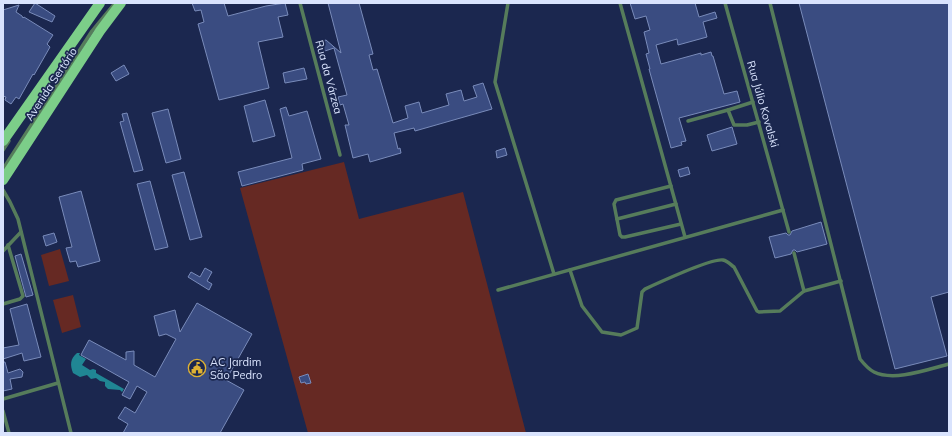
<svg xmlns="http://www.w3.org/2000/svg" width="952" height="436" viewBox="0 0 952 436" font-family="Mulish,sans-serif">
<rect width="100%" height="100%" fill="#1b274f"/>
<g fill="#662923">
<path d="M344,162l15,57 104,-27 63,241h-218l-68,-245z"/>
<path d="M60,249l9,32 -20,5 -8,-31z"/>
<path d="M73,295l8,32 -19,6 -9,-33z"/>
</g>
<path fill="#208694" d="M77,353h3l-1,2 7,4 -4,6 8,5 3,-1 3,1v3l28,16 -2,3 -2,-2 -12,-1 -3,-3v-4l-5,-1 -4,-3 -5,1 -4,-4 -7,2 -7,-4c-3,-8 -3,-14 4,-20z"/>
<g fill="#3a4c81" stroke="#798bba">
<path d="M35,3l20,13 -3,6 -23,-10z"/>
<path d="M192,3h32l4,13 38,-10 19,-3 3,12 -10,2 5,20 -25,5 11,46 -50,12 -21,-76 6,-2 -3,-12 -6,1z"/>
<path d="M328,3h31l14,51 -4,1 4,15 4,-1 16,54 15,-5 -3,-12 14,-4 3,11 27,-8 -3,-11 15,-4 3,11 13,-4 -4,-11 10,-3 9,26 -77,22 -1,-3 -20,5 4,16 2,-1 1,5 -31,9 -2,-8 -15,4 -8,-33h4l-6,-21 -3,1 -2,-8 9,-2 -13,-47 -12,4 -3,-10 7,-2 15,13z"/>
<path d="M630,3h65l4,14 16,-5 2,6 -14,4 4,15 -29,8 -1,-6 -21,6 5,19 40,-11v2l10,-3 1,4h1l11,38 13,-3 3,11 -61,16 7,23 -5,1 1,3 -11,3 -22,-79h1l-4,-15 3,-1 -5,-21 6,-2 -4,-14 -11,3z"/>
<path d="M799,3h150v289l-18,5 16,59 -52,13z"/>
<path d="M19,5l-3,7 6,4 1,2 1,-1 29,18 -6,9 3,3 -16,28 -1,-1 -14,25 -3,-2 -5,7 -6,-4 1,-3 -3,-1v-86z"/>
<path d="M124,65l5,9 -13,7 -5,-8z"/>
<path d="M304,68l3,11 -22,4 -2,-10z"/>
<path d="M265,100l10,36 -22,6 -9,-36z"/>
<path d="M286,107l3,9 18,-5 14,48 -19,5 1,6 -61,16 -4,-14 54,-14 -12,-49z"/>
<path d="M168,109l13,50 -15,4 -14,-50z"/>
<path d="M127,113l16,57 -9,2 -14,-50 4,-1 -2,-7z"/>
<path d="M732,127l5,17 -25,7 -5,-16z"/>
<path d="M505,148l2,7 -10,3 -1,-7z"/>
<path d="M688,167l2,7 -10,3 -2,-7z"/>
<path d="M184,172l18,65 -12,3 -18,-65z"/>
<path d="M150,181l18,66 -13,3 -18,-66z"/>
<path d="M81,191l19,70 -22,6 -2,-6 -6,1 -4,-14 6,-1 -13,-50z"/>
<path d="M821,222l6,22 -30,8 -2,-2h-2l-2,4 -16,4 -6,-21 17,-4 2,2h2l2,-4z"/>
<path d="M54,233l3,9 -11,4 -3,-10z"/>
<path d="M21,254l12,41 -7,2 -11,-41z"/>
<path d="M205,268l7,4 -5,9 5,3 -3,6 -21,-13 3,-5 9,5z"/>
<path d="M197,303l55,31 -26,46 18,10 -24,43h-97l5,-9 -10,-6 7,-11 10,6 12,-21 -10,-6 -7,13 -8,-4 7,-13 -48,-27 2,-4 6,-11 37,20v-8l8,-1v14l21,12 21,-38 -10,-5 -7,2 -5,-20 21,-6 5,22z"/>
<path d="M27,304l14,53 -17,4 -2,-8 -19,6v-11l16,-3 -9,-36z"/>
<path d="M3,362h2l3,11 12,-4 3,3 -1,5 -12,2 2,10 -9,2z"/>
<path d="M308,374l3,9 -5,1 -1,-2 -4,1 -2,-6z"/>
</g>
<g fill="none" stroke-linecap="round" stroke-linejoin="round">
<g stroke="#567c5b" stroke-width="3.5">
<path d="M300,3l40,152"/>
<path d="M508,3l-13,79 59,192"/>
<path d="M620,3l65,234"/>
<path d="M725,3l64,229"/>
<path d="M770,3l90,356c4,5 8,10 14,13 20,10 55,-3 75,-8"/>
<path d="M753,102l-25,8 6,15h13l12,-3"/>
<path d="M688,121l40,-11"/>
<path d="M3,150l6,-9"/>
<path d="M3,169l89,-138 23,-28"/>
<path d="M671,186l-55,14 -2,4 6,31 2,2h3l56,-13"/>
<path d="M3,190l7,12 8,17 53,214"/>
<path d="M617,219l59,-15"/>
<path d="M3,251l18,-19"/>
<path d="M794,253l10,38 37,-10"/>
<path d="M570,270l12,36 20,26 19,3 16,-7 5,-36 3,-3c13,-6 67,-31 78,-29 5,1 8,5 11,7l23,44 2,1 21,-1 24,-20"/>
<path d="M498,290l285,-80"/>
<path d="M3,304l17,-5 3,-3 -15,-51"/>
<path d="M3,399l55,-16"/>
<path d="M3,411l6,22"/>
</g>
<g stroke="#7cce89" stroke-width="10">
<path d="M3,141l97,-138"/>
<path d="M3,180l97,-149 21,-28"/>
</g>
</g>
<defs>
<symbol id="civic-ring" viewBox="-11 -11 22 22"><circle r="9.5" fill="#1b274f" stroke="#deb133" stroke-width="1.5"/><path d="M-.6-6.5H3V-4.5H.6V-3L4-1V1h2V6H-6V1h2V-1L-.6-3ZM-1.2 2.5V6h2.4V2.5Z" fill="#deb133"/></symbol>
</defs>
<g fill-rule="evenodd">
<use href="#civic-ring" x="187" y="358" width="20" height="20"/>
</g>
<g text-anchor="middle" stroke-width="3.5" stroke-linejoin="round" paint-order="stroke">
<g font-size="11" fill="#d9e3fd" stroke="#1b274f">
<text transform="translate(329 77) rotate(75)" y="4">Rua da Várzea</text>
<text transform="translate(51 84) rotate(-57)" y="4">Avenida Sertório</text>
<text transform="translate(763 104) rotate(74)" y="4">Rua Júlio Kovalski</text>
</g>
<g font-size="11" fill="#d9e3fd" stroke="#1b274f" text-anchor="start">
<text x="210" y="366">AC Jardim<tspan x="210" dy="13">São Pedro</tspan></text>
</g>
</g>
<rect width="952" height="436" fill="none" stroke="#d9e3fd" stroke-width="8"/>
</svg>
